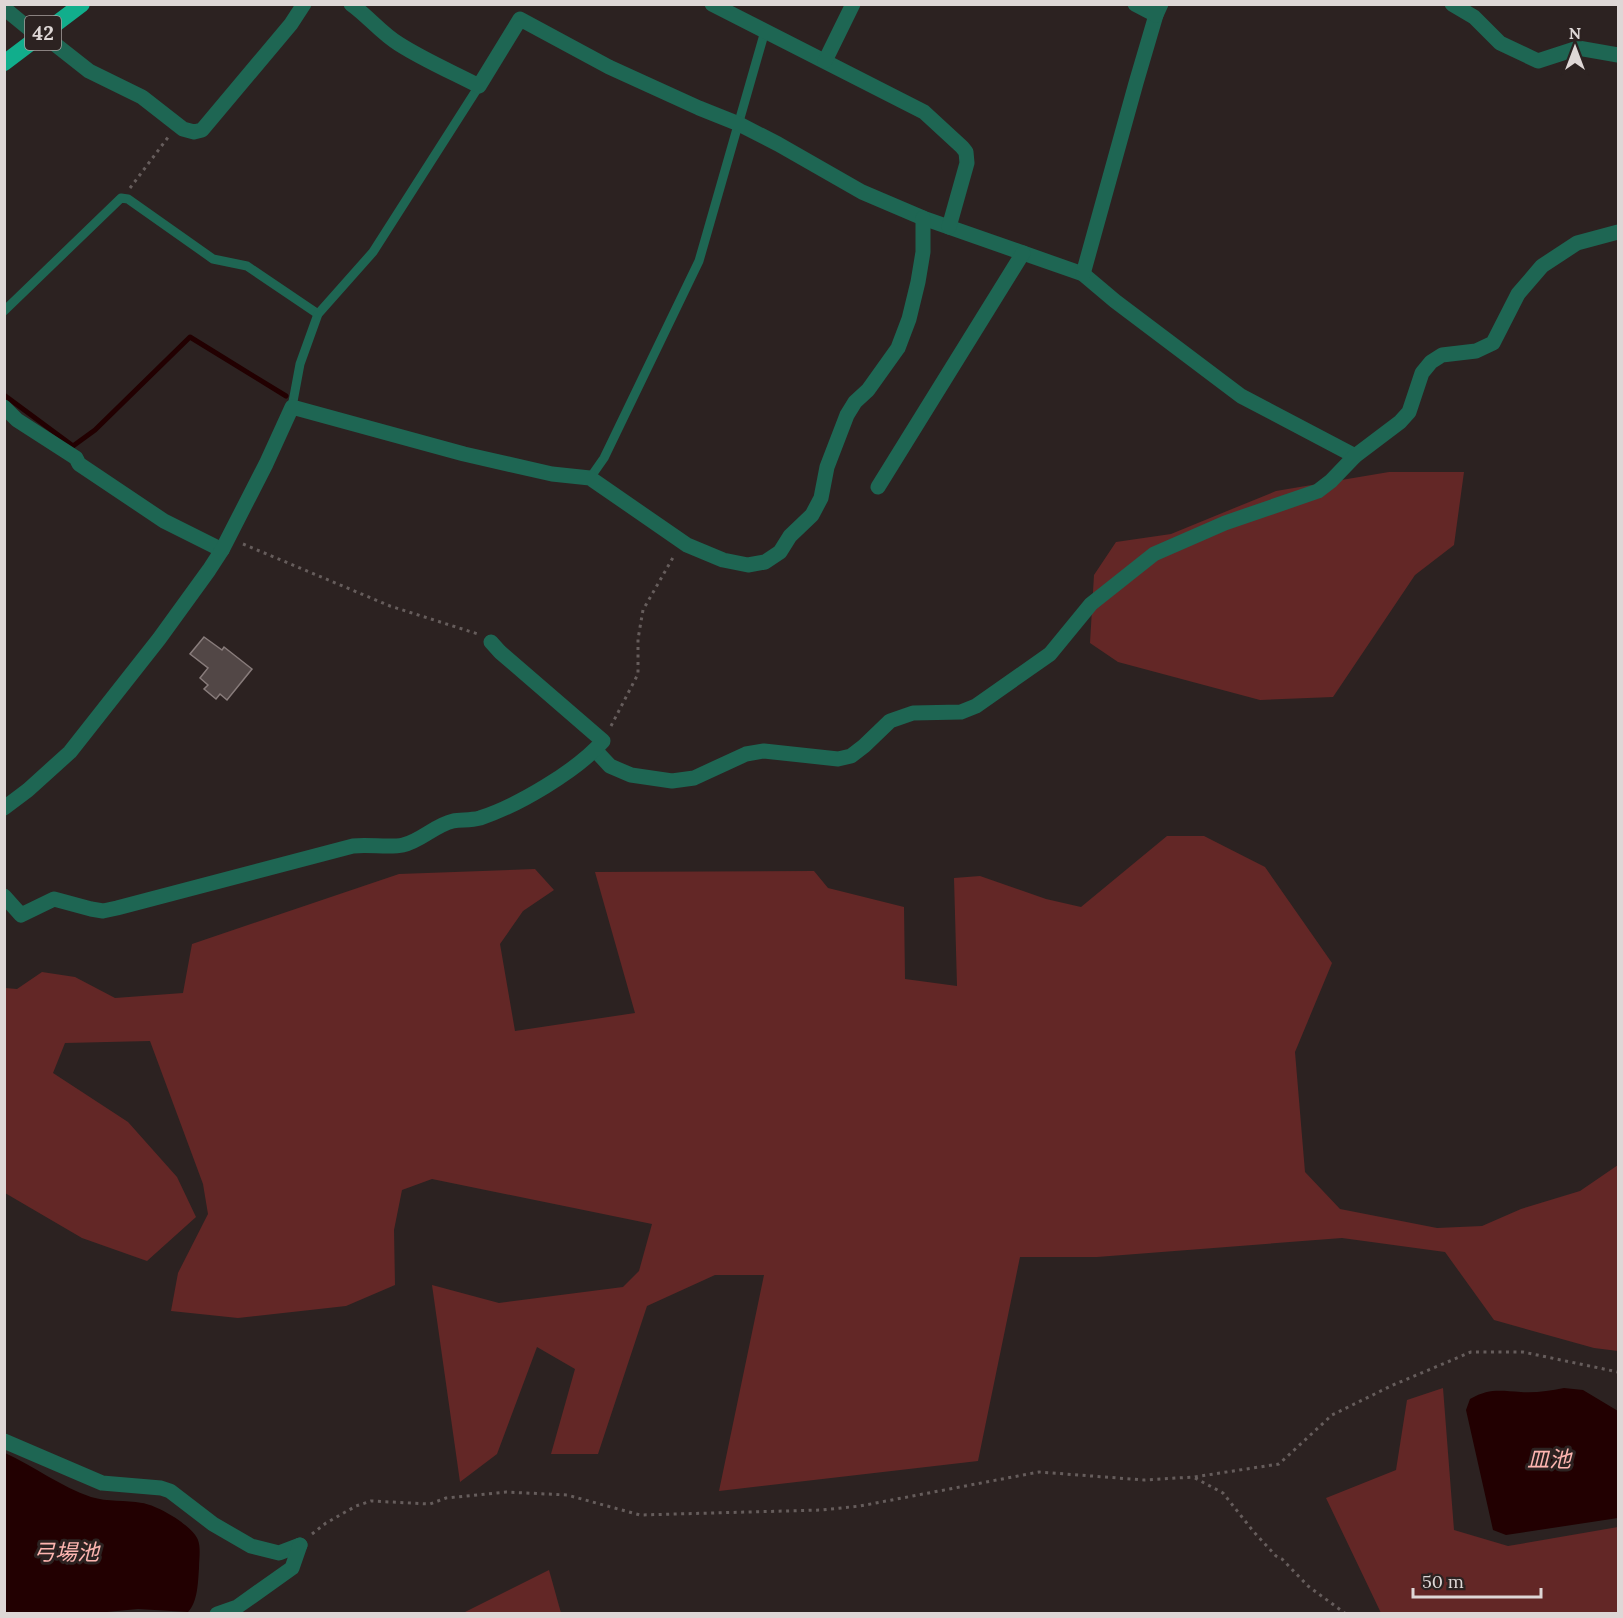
<svg xmlns="http://www.w3.org/2000/svg" width="1623" height="1618" viewBox="0 0 1623 1618" font-family="Lora,'Noto Sans JP',serif">
<rect width="100%" height="100%" fill="#2c2221"/>
<g fill="#632726">
<path d="M1389,472h75l-10,73 -39,30 -82,122 -73,3 -142,-38 -28,-19 4,-68 22,-33 55,-8 105,-43z"/>
<path d="M1167,836h37l61,31 67,96 -37,89 10,120 35,37 97,19 45,-2 39,-17 59,-18 38,-26v186l-24,-3 -100,-28 -49,-68 -103,-14 -245,19h-77l-42,204 -259,30 45,-216h-49l-68,31 -49,148h-47l24,-85 -38,-22 -40,107 -37,28 -28,-197 67,18 124,-16 16,-16 13,-47 -220,-45 -30,11 -8,40 1,55 -49,21 -108,12 -67,-7 7,-38 30,-59 -5,-30 -53,-143 -85,2 -12,30 75,49 49,55 19,40 -49,44 -65,-23 -77,-45v-205l12,1 25,-17 33,5 40,21 68,-5 9,-49 207,-70 136,-5 19,21 -31,21 -23,33 15,87 120,-18 -40,-141 219,-1 14,17 76,19 1,72 52,7 -3,-108 26,-2 66,23 35,8z"/>
<path d="M1443,1388l11,142 54,16 110,-19v86h-237l-55,-115 70,-28 11,-70z"/>
<path d="M549,1570l12,43h-98z"/>
</g>
<g fill="#220001">
<path d="M1564,1388l19,2 35,21v107l-112,17 -13,-5 -27,-120 4,-11c20,-11 30,-8 51,-7 14,1 28,-1 43,-4z"/>
<path d="M5,1453c29,13 56,34 86,44 17,5 34,3 51,6 15,2 50,22 56,37 3,8 1,20 1,28 -1,13 -1,34 -11,44l-50,-3 -52,5 -81,-1z"/>
</g>
<g fill="none" stroke-linecap="round" stroke-linejoin="round">
<path stroke="#220001" stroke-width="5" d="M4,395l69,51 22,-16 95,-93 96,59"/>
</g>
<path fill="#524746" stroke="#887c7b" stroke-width="1.5" d="M204,637l18,13 2,-3 28,22 -25,31 -7,-6 -4,5 -12,-10 4,-4 -8,-7 8,-10 -18,-14z"/>
<g fill="none" stroke-linecap="round" stroke-linejoin="round">
<g stroke="#665d5c" stroke-width="3" stroke-dasharray="3 4.5" stroke-linecap="butt">
<path d="M130,188l39,-52"/>
<path d="M243,544l147,62 88,28"/>
<path d="M611,726l27,-52v-35l5,-29 32,-56"/>
<path d="M1195,1478l28,15 30,38 23,25 6,3 26,27 38,28"/>
<path d="M312,1534l14,-11 30,-17 15,-5 59,3 16,-6 60,-6 61,3 73,20 181,-5 39,-4 179,-34 105,8 50,-3 85,-13 53,-49 61,-30 78,-33h52l95,20"/>
</g>
<g stroke="#1e6653" stroke-width="9">
<path d="M4,311l117,-113 7,1 85,60 34,7 71,48"/>
<path d="M292,407l8,-43 18,-50 55,-62 106,-166"/>
<path d="M590,478l14,-20 95,-197 66,-230"/>
</g>
<g stroke="#1e6653" stroke-width="15">
<path d="M351,4c17,12 30,29 48,40 25,16 53,28 80,42l41,-67 89,48 90,41 40,16 39,20 84,48 61,26 160,56 32,27 126,95 114,60"/>
<path d="M712,4l212,108 38,35 4,5 1,11 -18,64"/>
<path d="M1452,4l22,13 26,26 38,18 40,-13 40,7"/>
<path d="M4,8l34,28"/>
<path d="M42,34l47,37 53,26 41,32 11,3 8,-2 89,-106 13,-20"/>
<path d="M825,61l28,-57"/>
<path d="M1083,274l53,-191 20,-68 5,-11"/>
<path d="M4,407l13,13 59,38 3,6 85,57 58,29"/>
<path d="M878,487l145,-234"/>
<path d="M595,750l15,16 21,9 41,6 22,-3 52,-24 18,-3 74,8 13,-3 13,-10 26,-25 23,-8 48,-1 15,-6 74,-52 41,-50 63,-50 71,-31 93,-32 13,-10 24,-25 45,-34 9,-10 13,-39 9,-11 11,-7 34,-4 17,-8 25,-49 24,-28 35,-23 41,-11"/>
<path d="M4,808l24,-18 42,-38 89,-113 50,-69 13,-20 44,-86 26,-57 172,47 88,20 38,4 97,67 36,15 25,5 17,-3 15,-10 10,-16 22,-21 9,-17 6,-31 20,-52 8,-13 13,-12 30,-42 11,-29 9,-37 5,-30v-34"/>
<path d="M4,896l17,19 33,-16 37,10 12,2 14,-3 236,-62c16,-2 36,2 50,-1 18,-4 32,-20 50,-24 8,-2 16,0 27,-3 37,-12 97,-47 123,-77l-103,-89 -9,-10"/>
<path d="M4,1441l98,42 59,5 9,3 43,33 38,22 28,7 21,-8"/>
<path d="M217,1614l20,-7 55,-39 8,-23"/>
</g>
<path stroke="#1e6653" stroke-width="15" d="M1135,4l21,11"/>
<path stroke="#11ae8c" stroke-width="16" d="M4,63l78,-59"/>
</g>
<g text-anchor="middle" stroke-width="6" stroke-linejoin="round" paint-order="stroke">
<rect fill="#2c2221" stroke="#a9a1a0" stroke-width="1.5" x="25" y="16" width="36" height="34" rx="4.5"/>
<g font-size="20" font-weight="bold" fill="#ded7d6">
<text x="43" y="40">42</text>
</g>
<g font-size="22" font-style="italic" fill="#fdb5b0" stroke="#2c2221">
<text x="1549" y="1467">皿池</text>
<text x="66" y="1560">弓場池</text>
</g>
</g>
<rect width="1623" height="1618" fill="none" stroke="#ded7d6" stroke-width="12"/>
<g transform="translate(1575 48)" stroke="#2c2221" stroke-width="4.5" paint-order="stroke">
<path d="M0-4.5L10 22L0 15L-10 22Z" fill="#ded7d6"/>
<text y="-9" font-size="16" font-weight="bold" text-anchor="middle" fill="#ded7d6">N</text>
</g>
<path d="M1413 1588v9h128v-9" fill="none" stroke="#ded7d6" stroke-width="3"/>
<text x="1422" y="1588" font-size="18" fill="#ded7d6" stroke="#2c2221" stroke-width="4.5" paint-order="stroke">50 m</text>
</svg>
